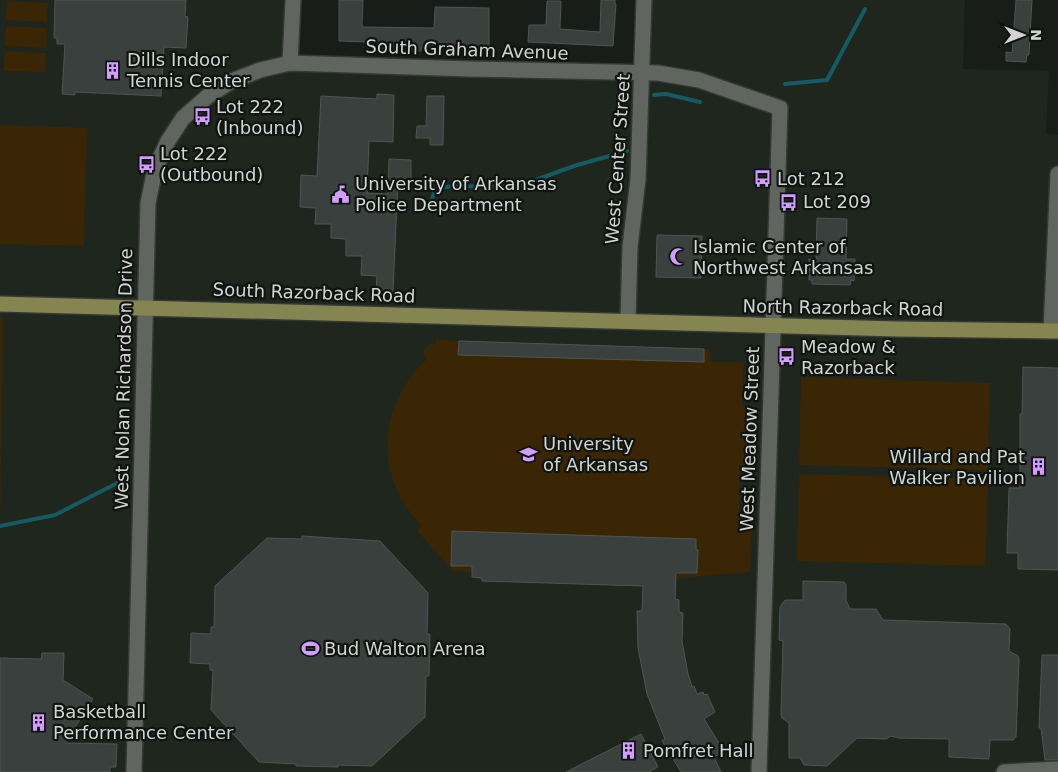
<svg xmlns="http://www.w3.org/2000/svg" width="1058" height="772" viewBox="0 0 1058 772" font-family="'DejaVu Sans',sans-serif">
<rect width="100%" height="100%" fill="#191d19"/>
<path fill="#1e261d" d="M0,0h293l-2,62 351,11 2,-73h321l-2,69 86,2 -3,63 12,1v637h-1058z"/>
<g fill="#3a2605">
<path d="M7,1l41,2 -1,19 -41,-2z"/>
<path d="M6,26l41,2 -1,20 -41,-2z"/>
<path d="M5,51l41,2 -1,19 -41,-1z"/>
<path d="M0,125l87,3 -3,118 -84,-2z"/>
<path d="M0,317h3l-3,228z"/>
<path d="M436,339l23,2 251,8v13h34l-2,44h13l-2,66h-13l-1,45 13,1 -2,54 -72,6 -2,6h-11v3l-183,-6v-3l-10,-1v-5l-19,-1 -36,-40 4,-6c-5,-6 -11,-12 -15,-18 -32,-49 -21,-110 21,-148l-5,-7 8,-8h6z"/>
<path d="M801,377l189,6 -2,87 -189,-5z"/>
<path d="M799,474l189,5 -3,87 -188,-5z"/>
</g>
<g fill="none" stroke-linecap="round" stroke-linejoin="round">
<g stroke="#145b64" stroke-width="4">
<path d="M785,84l42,-4 38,-71"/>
<path d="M654,95l12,-1 34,8"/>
<path d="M431,203l3,-11 5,-4 14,-2 47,1 22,-2 52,-19 53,-15"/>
<path d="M0,526l55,-11 74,-38"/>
</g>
</g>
<g fill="#3a403e" stroke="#4e5553">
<path d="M55,0h131l-1,16 3,1 -2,31 -22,-1 -3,49 -86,-4v3l-13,-1 3,-50h-8v-6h-3z"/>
<path d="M339,0h24l-1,27 72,1 1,-21 54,1v40h-68v3h-10v-3l-25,-1v3h-9v-2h-7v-6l-31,-1z"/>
<path d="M601,0h14v4h1l-3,42 -85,-4 1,-17h17l1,-24h14l-1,28 40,3z"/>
<path d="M1016,0h16l-3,55h-2l-1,7 -20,-1v-9l6,1z"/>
<path d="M377,94l17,1 -1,47 -24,-1 -2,52 21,1 1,-35 22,1v19h-13l-5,113 -17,-1 1,-15 -16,-1 1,-19h-16v-17l-15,-1v-14h-16l1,-16 -16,-1 1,-32 16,1 4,-80 56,3z"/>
<path d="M427,96h17l-1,49h-13v-7h-14l1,-12h9z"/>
<path d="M817,218l30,1 -1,40h9l-1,22 -3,-1 -1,5 -38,-1v-4h-3v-21h7z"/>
<path d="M657,235l45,1 -1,42 -45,-1z"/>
<path d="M459,341l245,8v13l-246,-7z"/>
<path d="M1023,367l35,1v202l-40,-1v-16h-11l2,-65h11v-74h2z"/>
<path d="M452,531l244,8v11h2l-1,23h-21l-1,26 4,1v12l4,1 -1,28 6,33 4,13 2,-1 3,8 6,-2 1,3 3,-1 8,18 -11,7 20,32 -10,6 7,15h-40l-19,-31 3,-2 -18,-45 -9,-46 -1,-37h5l1,-25 -161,-5v-3l-10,-1v-11h-21z"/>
<path d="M302,536l78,5 48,52 -1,41h3l-1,42h-3l-1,41 -53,49 -34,-1v2l-42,-1v-2l-37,-2 -48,-52 2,-40h-3v-6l-20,-1 1,-30 20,1v-7h3l1,-41 52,-48 35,1z"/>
<path d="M803,581l41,1 2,3v15l4,9h26l7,11 123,4 4,5 -1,22 9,5 1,4 -3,77 -3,3h-23l-1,19 -40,-2v-18l-50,-1 -8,-2 -5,3 -29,-1 -30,28 -23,-1 -4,-7h-11v-35l-7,-5 -1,-3 2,-74 -4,-1 1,-33 5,-7h18z"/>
<path d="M42,653h22l-1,27 30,19 -28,44 52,1 -1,23h-6v5h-110v-114l41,1z"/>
<path d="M1042,655h16v105h-13l-4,-32h-2z"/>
<path d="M641,734l17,33 -9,5h-83z"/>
</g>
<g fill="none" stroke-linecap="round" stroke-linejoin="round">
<defs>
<g id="minor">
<path d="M290,63l3,-63"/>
<path d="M628,321l2,-74 8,-68 6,-179"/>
<path d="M1051,331l7,-157"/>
<path d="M134,772l14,-569 7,-34 13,-28 15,-23 25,-22 24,-15 28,-11 30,-7 180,6 188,4 41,7 81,28 -21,664"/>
<path d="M1004,772l54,-3"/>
</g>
<path id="major" d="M0,304l897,25 161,2"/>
</defs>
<use href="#minor" stroke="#363836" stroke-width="18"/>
<use href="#major" stroke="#363836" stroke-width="18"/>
<use href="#minor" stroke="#616560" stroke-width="15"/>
<use href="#major" stroke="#848551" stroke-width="15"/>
</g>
<defs>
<symbol id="building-bare" viewBox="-9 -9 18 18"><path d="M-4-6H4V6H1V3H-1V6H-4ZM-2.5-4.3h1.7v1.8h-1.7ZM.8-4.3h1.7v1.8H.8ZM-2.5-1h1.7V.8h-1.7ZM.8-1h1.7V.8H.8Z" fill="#d19dfe" stroke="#101410" stroke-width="2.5" paint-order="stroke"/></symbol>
<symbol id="bus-bare" viewBox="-9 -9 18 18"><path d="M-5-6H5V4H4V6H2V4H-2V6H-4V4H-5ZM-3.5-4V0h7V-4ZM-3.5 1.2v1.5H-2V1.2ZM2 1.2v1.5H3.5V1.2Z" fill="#d19dfe" stroke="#101410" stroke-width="2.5" paint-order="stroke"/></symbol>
<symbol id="civic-bare" viewBox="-9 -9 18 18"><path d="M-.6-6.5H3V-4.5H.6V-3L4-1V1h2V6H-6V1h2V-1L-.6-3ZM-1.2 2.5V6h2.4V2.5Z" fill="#d19dfe" stroke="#101410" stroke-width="2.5" paint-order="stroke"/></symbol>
<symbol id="mosque-bare" viewBox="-9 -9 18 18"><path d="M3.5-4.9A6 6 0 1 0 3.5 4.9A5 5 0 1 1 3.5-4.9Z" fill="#d19dfe" stroke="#101410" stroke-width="2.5" paint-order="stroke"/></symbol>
<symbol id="university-bare" viewBox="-9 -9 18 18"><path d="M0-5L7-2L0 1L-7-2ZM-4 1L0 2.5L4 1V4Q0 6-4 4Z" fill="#d19dfe" stroke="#101410" stroke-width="2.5" paint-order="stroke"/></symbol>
<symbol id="stadium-bare" viewBox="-9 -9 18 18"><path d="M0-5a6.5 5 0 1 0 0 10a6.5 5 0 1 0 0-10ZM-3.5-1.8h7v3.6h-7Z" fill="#d19dfe" stroke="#101410" stroke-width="2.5" paint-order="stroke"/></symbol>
</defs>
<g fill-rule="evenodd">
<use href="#building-bare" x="100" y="58" width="25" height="25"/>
<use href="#bus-bare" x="190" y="104" width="25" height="25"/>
<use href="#bus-bare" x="134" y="152" width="25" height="25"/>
<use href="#bus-bare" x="750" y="166" width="25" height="25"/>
<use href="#civic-bare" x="328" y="182" width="25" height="25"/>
<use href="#bus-bare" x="776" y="190" width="25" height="25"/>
<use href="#mosque-bare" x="666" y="244" width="25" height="25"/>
<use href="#bus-bare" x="774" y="344" width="25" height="25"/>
<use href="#university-bare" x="516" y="442" width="25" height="25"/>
<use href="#building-bare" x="1026" y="454" width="25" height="25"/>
<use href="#stadium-bare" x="298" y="636" width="25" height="25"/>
<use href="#building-bare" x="26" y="710" width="25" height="25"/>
<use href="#building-bare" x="616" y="738" width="25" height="25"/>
</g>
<g text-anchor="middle" stroke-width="4.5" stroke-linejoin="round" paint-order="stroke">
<g font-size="18" fill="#d2d4d1" stroke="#101410">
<text transform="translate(467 50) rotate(2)" y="6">South Graham Avenue</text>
<text transform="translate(618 159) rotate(-86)" y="6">West Center Street</text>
<text transform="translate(314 293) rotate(2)" y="6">South Razorback Road</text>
<text transform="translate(843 308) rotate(1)" y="6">North Razorback Road</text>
<text transform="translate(124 379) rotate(-89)" y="6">West Nolan Richardson Drive</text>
<text transform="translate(750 439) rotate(-88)" y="6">West Meadow Street</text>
</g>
<g font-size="18" fill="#d2d4d1" stroke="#101410" text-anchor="start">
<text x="127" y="66">Dills Indoor<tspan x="127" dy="21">Tennis Center</tspan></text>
<text x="216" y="113">Lot 222<tspan x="216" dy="21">(Inbound)</tspan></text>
<text x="160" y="160">Lot 222<tspan x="160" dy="21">(Outbound)</tspan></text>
<text x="777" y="185">Lot 212</text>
<text x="355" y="190">University of Arkansas<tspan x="355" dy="21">Police Department</tspan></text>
<text x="803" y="208">Lot 209</text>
<text x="693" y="253">Islamic Center of<tspan x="693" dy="21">Northwest Arkansas</tspan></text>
<text x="801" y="353">Meadow &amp;<tspan x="801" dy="21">Razorback</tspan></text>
<text x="543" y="450">University<tspan x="543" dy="21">of Arkansas</tspan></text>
<text x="1025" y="463" text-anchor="end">Willard and Pat<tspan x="1025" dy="21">Walker Pavilion</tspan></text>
<text x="324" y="655">Bud Walton Arena</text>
<text x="53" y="718">Basketball<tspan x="53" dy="21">Performance Center</tspan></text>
<text x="643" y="757">Pomfret Hall</text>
</g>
</g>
<g transform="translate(1023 35) rotate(90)" stroke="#101410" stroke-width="4" paint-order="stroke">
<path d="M0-4L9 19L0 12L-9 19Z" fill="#d2d4d1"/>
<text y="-8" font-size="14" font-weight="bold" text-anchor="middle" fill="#d2d4d1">N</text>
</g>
</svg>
